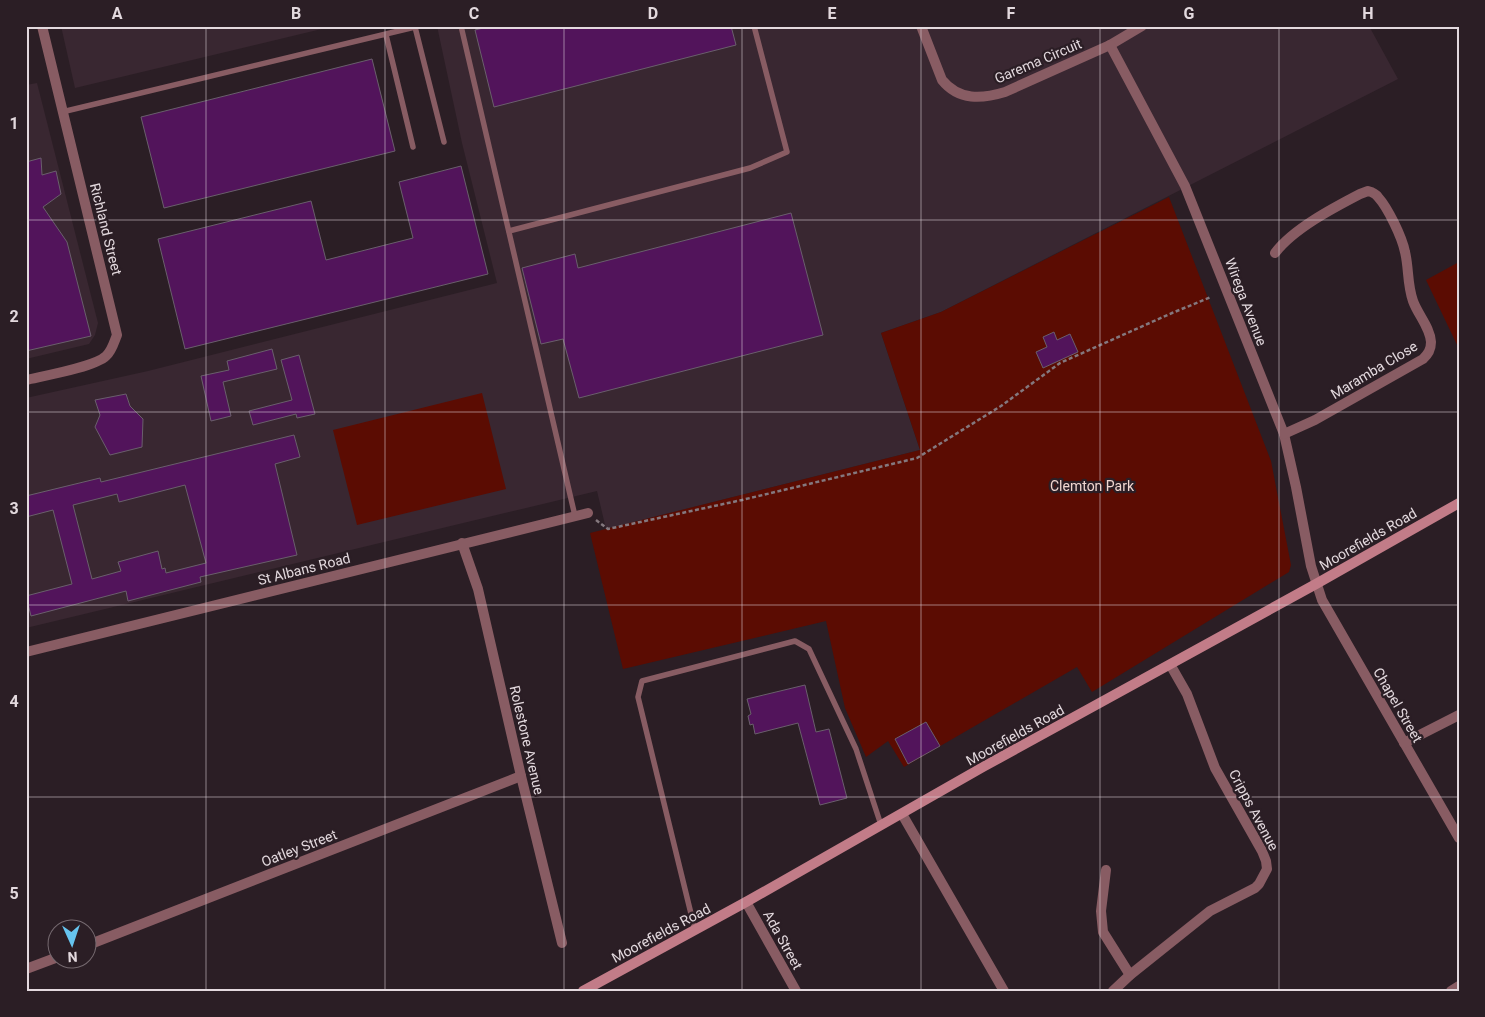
<svg xmlns="http://www.w3.org/2000/svg" width="1485" height="1017" viewBox="0 0 1485 1017" font-family="Roboto,sans-serif">
<rect width="100%" height="100%" fill="#2b1e25"/>
<g fill="#392731">
<path d="M61,26h273l-259,62z"/>
<path d="M437,26h932l29,53 -457,233 -60,21 39,117 -314,79 -9,-38 -571,137v-230l122,-27 349,-88 -35,-140z"/>
<path d="M37,83l61,240 -3,12 -6,9 -63,15v-274z"/>
</g>
<g fill="#5b0c02">
<path d="M1169,197l102,264 20,104 -2,7 -197,120 -15,-25 -173,100 -16,-26 -22,16 -21,-49 -19,-87 -203,48 -33,-136 330,-83 -39,-117 60,-21z"/>
<path d="M1459,262v87l-33,-69z"/>
<path d="M482,393l24,96 -149,36 -24,-95z"/>
</g>
<g fill="#52145b" stroke="#6a5f6c" fill-rule="evenodd">
<path d="M491,26h240l5,19 -242,62 -19,-77z"/>
<path d="M372,59l23,92 -231,57 -23,-91z"/>
<path d="M41,158l1,17 14,-4 5,23 -18,13 24,35 24,94 -65,15v-189z"/>
<path d="M461,166l27,108 -303,75 -27,-110 153,-38 15,59 87,-22 -14,-56z"/>
<path d="M791,213l32,122 -244,63 -16,-59 -22,5 -19,-76 53,-14 3,14z"/>
<path d="M1054,332l3,8 13,-6 8,18 -35,16 -7,-16 11,-5 -4,-10z"/>
<path d="M272,349l5,20 -54,13 8,34 -20,5 -10,-45 28,-6 -2,-9z"/>
<path d="M299,355l16,59 -18,4 -1,-4 -43,11 -4,-14 43,-11 -11,-40z"/>
<path d="M126,394l4,12 13,13 -1,28 -32,8 -15,-28 5,-12 -5,-15z"/>
<path d="M294,435l6,22 -25,7 22,91 -97,22 1,5 -73,19 -2,-10 -95,25 -5,-20 46,-12 -19,-74 -27,7v-21l74,-18 1,4zM185,485l21,78 -40,10 -1,-5 -3,1 -4,-18 -40,11 3,9 -29,8 -19,-74 44,-11 2,8z"/>
<path d="M805,685l11,47 13,-3 18,69 -27,7 -22,-82 -43,11 -2,-10 -3,1 -2,-9 3,-2 -4,-15z"/>
<path d="M926,722l14,24 -32,18 -13,-25z"/>
</g>
<g fill="none" stroke-linecap="round" stroke-linejoin="round">
<path stroke="#84787e" stroke-width="2.5" stroke-dasharray="4 2.5" stroke-linecap="butt" d="M596,520l12,9 134,-29 175,-42 84,-52 59,-43 112,-50 39,-16"/>
<g stroke="#885c63" stroke-width="5.5">
<path d="M461,26l114,490"/>
<path d="M386,35l27,112"/>
<path d="M62,112l353,-85 29,115"/>
<path d="M509,231l241,-63 37,-16 -33,-126"/>
<path d="M695,930l-57,-233 4,-16 153,-40 14,8 47,100 25,76"/>
</g>
<g stroke="#885c63" stroke-width="10">
<path d="M921,26l21,54c17,21 40,19 63,12l105,-47 32,-19"/>
<path d="M1110,45l75,141 99,248 12,53 15,79 11,34 137,238"/>
<path d="M1275,253c18,-24 58,-45 85,-59l8,-3c4,1 8,3 10,6 10,11 24,40 27,55 4,16 2,32 8,49 5,14 17,26 18,41 0,8 -3,12 -8,17l-108,61 -31,14"/>
<path d="M26,380c17,-4 69,-13 80,-24 6,-5 8,-14 11,-21l-75,-309"/>
<path d="M462,543l16,46 43,187 41,167"/>
<path d="M26,652l562,-139"/>
<path d="M1404,743l55,-28"/>
<path d="M902,814l102,177"/>
<path d="M1106,870l-5,41 2,21 27,43"/>
<path d="M746,902l50,89"/>
<path d="M88,945l433,-169"/>
<path d="M26,969l32,-12"/>
<path d="M1113,991l17,-16 80,-64 45,-23 4,-4 8,-15 -1,-8 -4,-10 -47,-83 -28,-74 -16,-28"/>
<path d="M1451,991l8,-5"/>
</g>
<path stroke="#c27c88" stroke-width="10" d="M583,991l163,-89 237,-135 333,-183 143,-81"/>
</g>
<path fill="none" stroke="#e3d9de" stroke-width="1" stroke-opacity="0.55" d="M206,26v965M385,26v965M564,26v965M742,26v965M921,26v965M1100,26v965M1279,26v965M26,220h1433M26,412h1433M26,605h1433M26,797h1433"/>
<g text-anchor="middle" stroke-width="4.5" stroke-linejoin="round" paint-order="stroke">
<g font-size="14" fill="#e3d9de" stroke="#2b1e25">
<text transform="translate(1038 61) rotate(-23)" y="5">Garema Circuit</text>
<text transform="translate(106 229) rotate(76)" y="5">Richland Street</text>
<text transform="translate(1246 302) rotate(69)" y="5">Wirega Avenue</text>
<text transform="translate(1374 370) rotate(-31)" y="5">Maramba Close</text>
<text transform="translate(1368 539) rotate(-30)" y="5">Moorefields Road</text>
<text transform="translate(304 569) rotate(-14)" y="5">St Albans Road</text>
<text transform="translate(1398 705) rotate(60)" y="5">Chapel Street</text>
<text transform="translate(1015 735) rotate(-29)" y="5">Moorefields Road</text>
<text transform="translate(527 740) rotate(77)" y="5">Rolestone Avenue</text>
<text transform="translate(1254 810) rotate(62)" y="5">Cripps Avenue</text>
<text transform="translate(299 848) rotate(-21)" y="5">Oatley Street</text>
<text transform="translate(661 933) rotate(-28)" y="5">Moorefields Road</text>
<text transform="translate(783 940) rotate(61)" y="5">Ada Street</text>
</g>
<g font-size="14" fill="#f1d6d0" stroke="#2b1e25">
<text x="1092" y="491">Clemton Park</text>
</g>
</g>
<rect width="1485" height="1017" fill="none" stroke="#2b1e25" stroke-width="55"/>
<g transform="translate(72 944) rotate(177)"><circle r="24" fill="#2b1e25" stroke="#75696f"/>
<path d="M0-4L9 19L0 12L-9 19Z" fill="#66c4ef"/>
<text y="-8" font-size="14" font-weight="bold" text-anchor="middle" fill="#e3d9de">N</text>
</g>
<rect x="28" y="28" width="1430" height="962" fill="none" stroke="#e3d9de" stroke-width="2"/>
<g font-size="16" text-anchor="middle" font-weight="bold" fill="#e3d9de">
<text x="117" y="19">A</text>
<text x="296" y="19">B</text>
<text x="474" y="19">C</text>
<text x="653" y="19">D</text>
<text x="832" y="19">E</text>
<text x="1011" y="19">F</text>
<text x="1189" y="19">G</text>
<text x="1368" y="19">H</text>
<text x="14" y="129">1</text>
<text x="14" y="322">2</text>
<text x="14" y="514">3</text>
<text x="14" y="707">4</text>
<text x="14" y="899">5</text>
</g>
</svg>
